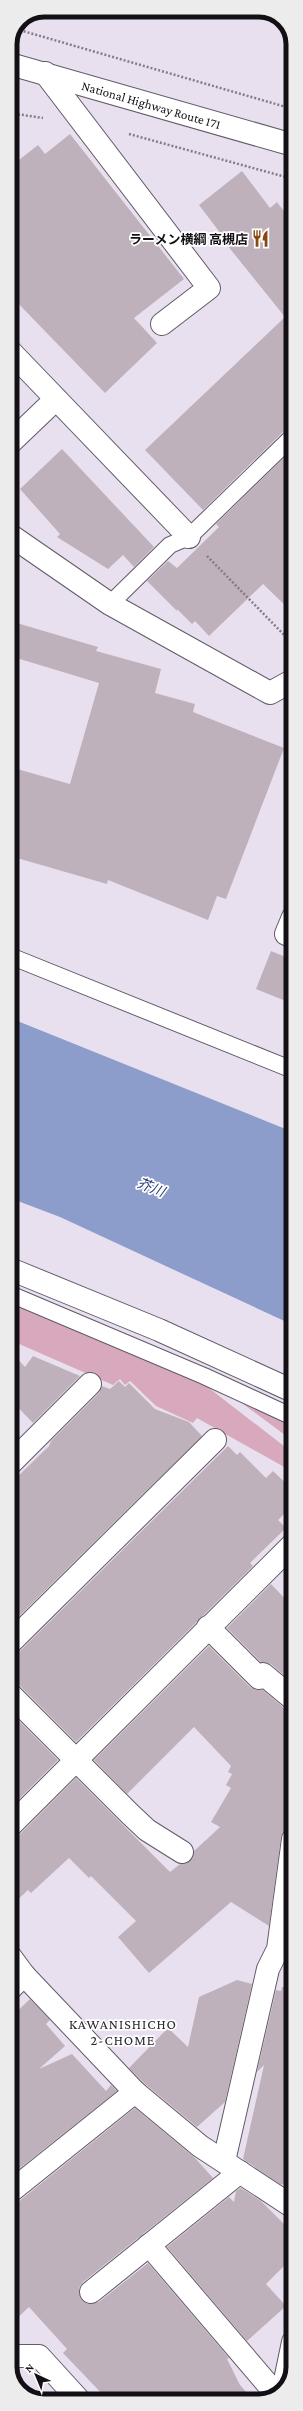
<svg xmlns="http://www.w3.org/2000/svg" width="303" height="2411" viewBox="0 0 303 2411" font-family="'Crimson Pro','Noto Sans JP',serif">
<rect width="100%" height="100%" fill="#e9e0ef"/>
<g fill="#d8a9bc">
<path d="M10,1301l186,77 97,75v19l-96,-54 -4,5 -37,-17 -26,-25 -5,4 -5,-6 -7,6 -103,-45z"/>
<path d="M235,1398l58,25v18z"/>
</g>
<path fill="#8c9dcc" d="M10,1018l283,114v193l-233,-108 -50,-19z"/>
<g fill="#bfb1bc">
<path d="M70,134l114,145 -50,39 23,25 -52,50 -95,-98v-128l28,-22 7,9z"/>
<path d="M242,171l28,37 7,-6 16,21v204l-7,2 -83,81 -58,-60 140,-133 -66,-82 2,-1 -22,-29z"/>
<path d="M62,449l92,98 -20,20 -11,-12 -15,14 -51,-32 3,-3 -40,-45z"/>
<path d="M293,449v164l-30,-29 -54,52 -14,-15 -3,3 -15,-15v2l-30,-30 21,-20 9,7 42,-41 -3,-3z"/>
<path d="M10,621l88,26 -2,4 65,18 -6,24 40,11 -2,8 91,36 -58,151 -9,-3 -9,24 -100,-40 -1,4 -97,-28v-89l60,17 29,-101 -89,-27z"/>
<path d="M271,951l22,9v44l-37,-15z"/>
<path d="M10,1351l15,16 8,-11 47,20 -47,47 -23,-24z"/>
<path d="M119,1381l6,6 4,-4 26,26 34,13 13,14 -192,189v-141l39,-38 2,-5 48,-48 3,-7 8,3z"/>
<path d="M228,1446l9,9 3,-3 26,26 7,-7 20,19v15l-15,15 8,8 -36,35 3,3 -177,176 -57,-57 -9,-3v-27l9,-3z"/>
<path d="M271,1584l22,23v76l-22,-19 -10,-2 -34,-34z"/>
<path d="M209,1646l41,41 6,3h7l22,19 8,2v116l-10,4 -2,6 -12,89 -38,-24 -82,71 -31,-36 18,-16 -45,-45 -2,2 -20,-20 -38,35 -3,-3 -18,17v-69l9,-3 57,-57 94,94 10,-8 7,-1 5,-4 2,-8 26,-24 -9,-5 20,-34 -5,-3 6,-11 -4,-2 3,-6 -37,-39 -67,67 -33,-34z"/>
<path d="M10,1712l48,48 -48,48z"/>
<path d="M237,1980l15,4 -27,118 -28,25 -53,-44 -15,-15 39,-40 20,19 11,-50z"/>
<path d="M282,1987l11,1v198l-13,-2 -37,-25 21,-94 -7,7 19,-82 5,1z"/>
<path d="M30,1999l20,21 -4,4 19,22 -26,23 33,-15 34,37 5,-6 6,6 -107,85v-158z"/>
<path d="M135,2108l60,50 18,20 -130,104 -4,6v6l8,10 12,-2 49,-39 81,95 -2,1 13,26 14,16h-145l-46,-48 4,-4 -38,-42 -19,18v-121l8,-2z"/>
<path d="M241,2188l20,13 32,32v24l-27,27 20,22 -39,35 -80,-94 62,-50 5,5 2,-11z"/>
</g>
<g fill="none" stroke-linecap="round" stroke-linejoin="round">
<defs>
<g id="lane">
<path d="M110,604l60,-59 19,-8 104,-101"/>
<path d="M10,956l283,114"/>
<path d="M10,1294l194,82 89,41"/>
</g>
<g id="street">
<path d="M45,73l164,215 -47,36"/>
<path d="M10,351l179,186"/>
<path d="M10,443l46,-44"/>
<path d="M10,535l100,69 160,89 20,-11 3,2"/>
<path d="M293,917l-7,17 7,3"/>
<path d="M10,1269l149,61 134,61"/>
<path d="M10,1464l80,-80"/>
<path d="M208,1627l51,51 4,-4 30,25"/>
<path d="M10,1643l205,-203"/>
<path d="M10,1694l120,120 17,16 35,22"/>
<path d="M10,1826l283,-282"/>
<path d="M10,1956l14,19 111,117 65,54 93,61"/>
<path d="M10,1989l14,-14"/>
<path d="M224,2161l44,-192 10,-20 15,-110"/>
<path d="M10,2192l125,-100"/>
<path d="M149,2245l127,149"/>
<path d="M91,2292l149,-120"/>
<path d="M10,2356h29l41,45"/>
<path d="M283,2390l10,-48"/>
</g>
<g id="highway">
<path id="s1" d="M10,64l283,81"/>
</g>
</defs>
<use href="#lane" stroke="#615a67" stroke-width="18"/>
<use href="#street" stroke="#615a67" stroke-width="24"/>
<use href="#highway" stroke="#615a67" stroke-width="24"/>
<g stroke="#837d87" stroke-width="2.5" stroke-dasharray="2 2" stroke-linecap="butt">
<path d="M16,29l277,80"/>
<path d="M10,113l33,5"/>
<path d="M129,134l164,45"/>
<path d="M207,556l86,88"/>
<path d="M287,1590l6,5"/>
</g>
<use href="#lane" stroke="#fff" stroke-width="16"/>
<use href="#street" stroke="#fff" stroke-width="22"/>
<use href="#highway" stroke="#fff" stroke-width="22"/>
</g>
<defs>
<symbol id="restaurant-bare" viewBox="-9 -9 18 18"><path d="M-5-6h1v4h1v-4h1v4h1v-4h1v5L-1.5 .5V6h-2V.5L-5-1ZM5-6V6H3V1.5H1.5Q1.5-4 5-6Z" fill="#884810" stroke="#fff" stroke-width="2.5" paint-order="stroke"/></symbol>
</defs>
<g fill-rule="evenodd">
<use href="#restaurant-bare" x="248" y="226" width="25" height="25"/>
</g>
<g text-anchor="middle" stroke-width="3.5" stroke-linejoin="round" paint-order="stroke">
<g font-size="13" fill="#131015" stroke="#fff">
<text dy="5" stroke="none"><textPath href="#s1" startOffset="147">National Highway Route 171</textPath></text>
</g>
<g font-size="13" font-weight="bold" fill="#131015" stroke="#fff" text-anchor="end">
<text x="248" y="244">ラーメン横綱 高槻店</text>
</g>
<g font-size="14" font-style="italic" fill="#293974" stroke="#fff">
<text transform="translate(151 1187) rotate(22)" y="5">芥川</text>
</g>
<g font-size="14" letter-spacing="1" fill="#2d2732" stroke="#fff">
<text x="123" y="2029">KAWANISHICHO<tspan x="123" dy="16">2-CHOME</tspan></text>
</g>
</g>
<path d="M0 0H303V2411H0ZM44 17H259A27 27 0 0 1 286 44V2367A27 27 0 0 1 259 2394H44A27 27 0 0 1 17 2367V44A27 27 0 0 1 44 17Z" fill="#ececec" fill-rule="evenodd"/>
<path fill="none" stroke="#131015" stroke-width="5" d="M44 17H259A27 27 0 0 1 286 44V2367A27 27 0 0 1 259 2394H44A27 27 0 0 1 17 2367V44A27 27 0 0 1 44 17Z"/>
<g transform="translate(36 2375) rotate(316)" stroke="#ffffff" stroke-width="3" paint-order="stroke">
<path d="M0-3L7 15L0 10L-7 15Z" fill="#131015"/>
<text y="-6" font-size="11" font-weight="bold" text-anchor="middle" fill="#131015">N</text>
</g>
</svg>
